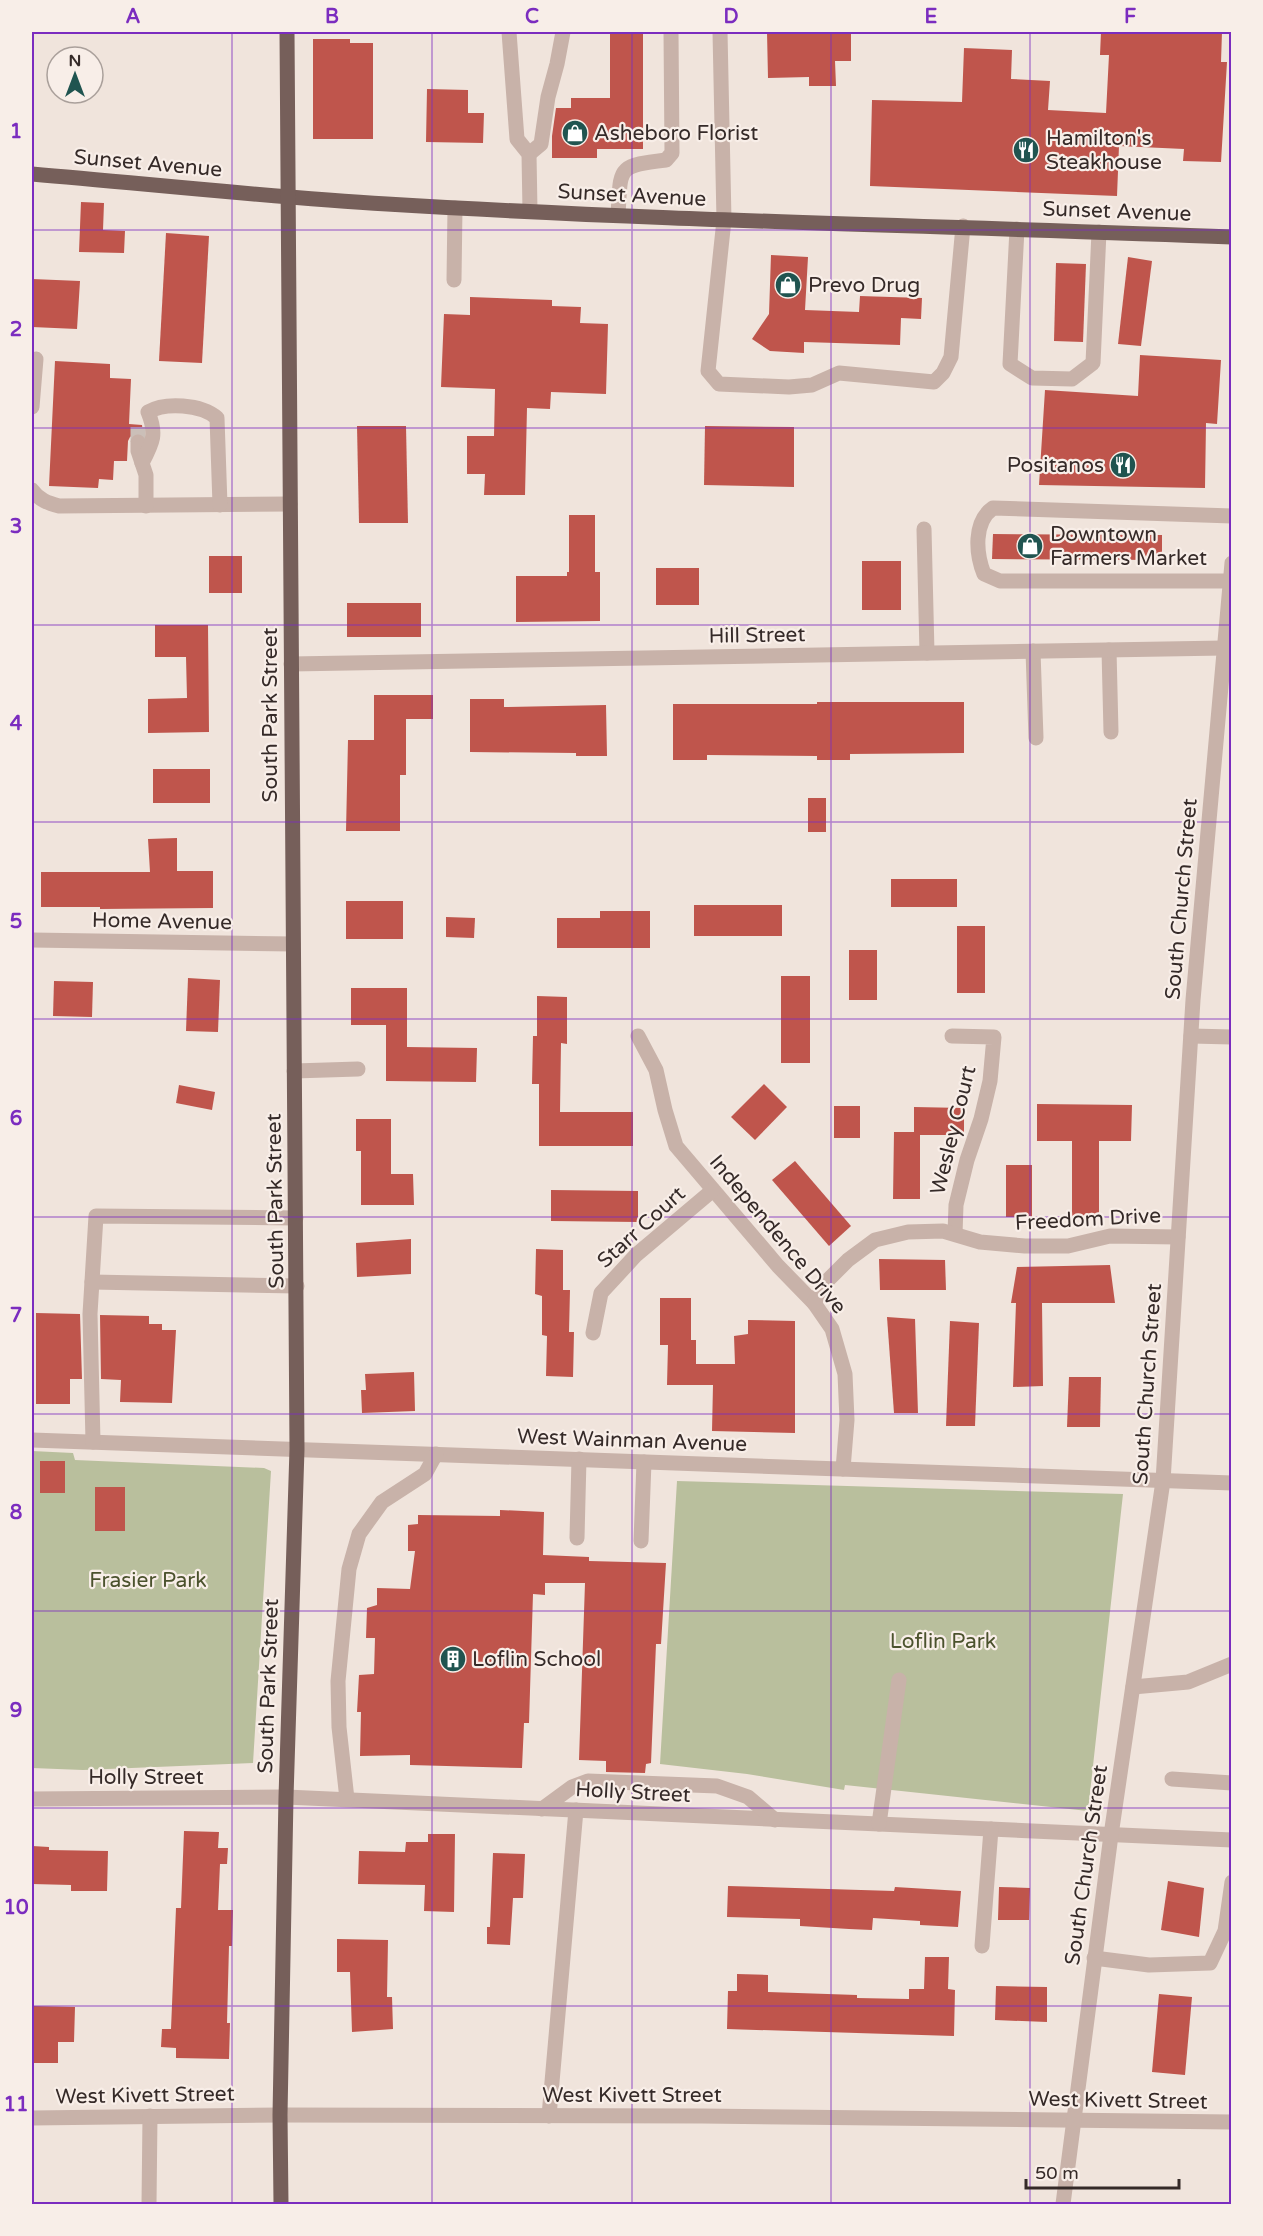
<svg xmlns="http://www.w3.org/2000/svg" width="1263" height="2236" viewBox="0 0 1263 2236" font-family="'Varela Round',sans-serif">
<rect width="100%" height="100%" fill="#f0e4dc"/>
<g fill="#b9bf9d">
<path d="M32,1451l41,2 2,7 189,8 7,3 -18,292 -170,7 -51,-2z"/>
<path d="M677,1481l446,13 -35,317 -243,-26 -1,5 -97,-16 -87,-10z"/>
</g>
<g fill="#bf554c">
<path d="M610,32h33v117h-46v9h-45v-22l4,-28h15v-10h39z"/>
<path d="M767,32h84v29h-16l1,25h-27v-9l-41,1z"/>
<path d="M1101,32h121l-1,30h6l-6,100 -38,-1 1,-12 -65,-3 -2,50 -247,-10 2,-86 90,2 2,-54 48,2 -1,29 39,2 -2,29 58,3 3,-58h-9z"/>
<path d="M313,39h37v4h23v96h-60z"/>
<path d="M427,89l41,1v23h16l-1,30 -57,-1z"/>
<path d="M81,202l23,1 -1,27 22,1 -1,22 -45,-1z"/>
<path d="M166,233l43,3 -7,127 -43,-2z"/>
<path d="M771,255l37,2 -3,53 54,2 1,-16 62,2 -1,21 -20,-1 -1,27 -96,-3v11l-34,-2 -18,-12 17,-25z"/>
<path d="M1128,257l24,4 -11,85 -23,-2z"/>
<path d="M1056,263l30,1 -3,78 -29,-1z"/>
<path d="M32,279l48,2 -3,48 -45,-2z"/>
<path d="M470,297l82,3v6l29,1 -1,16 28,1 -2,70 -55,-2 -1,17 -23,-1 -2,87h-41l1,-21h-18v-38h27l1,-47 -54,-2 3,-73 26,1z"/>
<path d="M1140,355l81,5 -4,64 -11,-1 -1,65 -166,-3 6,-95 93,6z"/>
<path d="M55,361l55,3v14l21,1 -2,45 13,1 1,9 -6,-2 -7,5 -2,4 -1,20h-13l-1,19 -14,-1 -1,9 -49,-2z"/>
<path d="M357,426h49l2,97h-49z"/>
<path d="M705,426l89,1v60l-90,-2z"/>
<path d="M569,515h26v57h5v49l-84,1v-46h51v-4h2z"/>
<path d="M993,534l169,1v25l-170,-1z"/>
<rect x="209" y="556" width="33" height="37"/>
<rect x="862" y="561" width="39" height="49"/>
<rect x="656" y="568" width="43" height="37"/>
<rect x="347" y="603" width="74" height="34"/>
<path d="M155,625h53l1,107 -61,1v-34l39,-1 -1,-41h-31z"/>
<path d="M374,695h59v24h-27v56h-6v56h-54l2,-91h26z"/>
<path d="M470,699h34v8l102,-2 1,51h-31v-3l-106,-1z"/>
<path d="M817,702h147v51l-114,1v6h-33v-4l-110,-1v5h-34v-56h144z"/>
<rect x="153" y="769" width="57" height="34"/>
<rect x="808" y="798" width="18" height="34"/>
<path d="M177,838v33h36v37l-113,1v-2h-59v-35h109l-2,-33z"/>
<rect x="891" y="879" width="66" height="28"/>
<rect x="346" y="901" width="57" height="38"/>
<rect x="694" y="905" width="88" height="31"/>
<path d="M600,911h50v37h-93v-30h43z"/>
<path d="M446,917l29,1 -1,20 -28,-1z"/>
<rect x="957" y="926" width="28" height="67"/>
<rect x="849" y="950" width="28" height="50"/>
<rect x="781" y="976" width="29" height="87"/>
<path d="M188,978l32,2 -2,52 -32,-1z"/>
<path d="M54,981l39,1 -1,35 -39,-1z"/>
<path d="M351,988h56v59l70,1 -1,34 -90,-1v-56h-35z"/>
<path d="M537,996l30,1v47l-6,-1 -1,69h73v34h-94v-62h-7l1,-48h4z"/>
<path d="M764,1084l23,23 -32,33 -24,-23z"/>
<path d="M179,1085l36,7 -3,18 -36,-7z"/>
<path d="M1037,1104l95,1 -1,36h-32v76h-27v-76h-35z"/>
<rect x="834" y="1106" width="26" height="32"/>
<path d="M914,1107l50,1v27h-44v64h-27l1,-67h20z"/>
<path d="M356,1119h35v55h22l1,31h-53v-54h-5z"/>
<path d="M795,1161l56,65 -22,20 -57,-66z"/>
<rect x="1006" y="1165" width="26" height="52"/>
<path d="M551,1190l87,1v31l-87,-1z"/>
<path d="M411,1239v35l-54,3 -1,-34z"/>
<path d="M536,1249l27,1v40h7l-1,42h5l-1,45 -27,-1 1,-40 -5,-1v-39l-7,-2z"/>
<path d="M879,1259l66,1 1,30h-66z"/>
<path d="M1110,1265l5,38h-73l1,83 -30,1 3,-84h-5l6,-36z"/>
<path d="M660,1298h31v42h5v24h39l-1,-28 14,-2v-14l47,1v112l-83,-2 1,-46h-46l1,-40h-8z"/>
<path d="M36,1313l44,1 2,65h-12v25h-34z"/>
<path d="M100,1315l49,1v8h13v6h14l-4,73 -52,-1 1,-22 -20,-1z"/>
<path d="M887,1317l28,2 3,94h-24z"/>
<path d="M950,1321l29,2 -4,103h-29z"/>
<path d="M414,1372l1,39 -53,2 -1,-23h5l-1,-16z"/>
<path d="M1069,1377h32l-1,50h-33z"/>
<rect x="40" y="1461" width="25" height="32"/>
<rect x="95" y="1487" width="30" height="44"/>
<path d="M500,1510l44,2 -1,43 46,2v4l77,2 -5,81h-5l-5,119 -5,1 -1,9 -39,-1v-11l-27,-1 6,-177h-40v12l-12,-1 -4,129h-5l-2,45 -112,-3v-10l-50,1 1,-44h-4l2,-37 15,-1 1,-36h-9l1,-30 10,-3v-17l33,1 5,-38h-7v-26l10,-1v-9l82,1z"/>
<path d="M184,1831l35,1 -1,16h10l-1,16h-7l-2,46h15l-1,36h-3l-2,77h3l-1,36 -53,-1v-10l-15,-1 1,-18h9l5,-121h5z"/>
<path d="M428,1834h27l-1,78 -30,-1 1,-26 -67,-1 1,-33 46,1 1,-10h22z"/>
<path d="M32,1846l17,1v3l59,1 -1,40h-36v-6l-39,-1z"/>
<path d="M493,1853l32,1 -2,44h-10l-3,47 -23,-1v-17h3z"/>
<path d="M1168,1881l36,7 -5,49 -38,-7z"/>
<path d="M728,1886l166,5 1,-4 66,4 -3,36 -38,-2v-4l-47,-3 -1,12 -23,-1 -49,-3v-7l-73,-2z"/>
<path d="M999,1887l31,1 -1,32h-31z"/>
<path d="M337,1939l51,1 -1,57h5l1,32 -41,3 -2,-60h-13z"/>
<path d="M925,1957h24l-1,32 7,1 -1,46 -227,-7 1,-38h9v-17l31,1v17l89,3v3l52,1v-10h15z"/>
<path d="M996,1986l51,1v35l-52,-2z"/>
<path d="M1159,1994l33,3 -7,78 -33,-3z"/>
<path d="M32,2006l43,1 -1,35h-16v21h-26z"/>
</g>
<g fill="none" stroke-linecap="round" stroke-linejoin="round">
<path stroke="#cbbfb8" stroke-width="15" stroke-dasharray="15 8" stroke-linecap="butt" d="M138,442v-17"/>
<g stroke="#c8b2a9" stroke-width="15">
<path d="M509,32l8,107 12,15 1,57"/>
<path d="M720,32l4,188 -16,151 11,13 70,3 23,-2 27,-12 95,9 9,-9 8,-16 12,-131"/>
<path d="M529,154l12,-10 7,-47 9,-33 6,-32"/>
<path d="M618,215c3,-48 -2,-49 48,-55l6,-7 -1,-121"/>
<path d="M1017,229l-7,135 22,14 40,1 21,-16 6,-131"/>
<path d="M454,280l1,-72"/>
<path d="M32,407l4,-48"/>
<path d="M138,442v9l4,12"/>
<path d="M32,490c7,10 16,13 27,16l231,-2"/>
<path d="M146,506v-31l-4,-12c11,-21 15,-29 6,-51 17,-10 53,-8 69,6l3,87"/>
<path d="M924,529l3,124"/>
<path d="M1230,581h-230l-16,-7c-8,-20 -11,-52 9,-66l239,8"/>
<path d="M1109,650l2,82"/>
<path d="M1033,651l3,87"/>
<path d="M291,664l933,-16"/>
<path d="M32,940l261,4"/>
<path d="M638,1036l18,34 9,40 11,36 102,120 36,37 18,26 13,45 2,46 -4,49"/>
<path d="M952,1036l42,1 -4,44 -9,38 -14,41 -11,45 -1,29"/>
<path d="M1191,1036l41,1"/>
<path d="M294,1071l64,-2"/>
<path d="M92,1282l205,4"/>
<path d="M814,1303l11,-20 23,-23 27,-20 33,-8 35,-1 37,11 45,4h43l42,-10 68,1"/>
<path d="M593,1333l8,-40 35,-38 77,-65"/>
<path d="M32,1440l1200,43"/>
<path d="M93,1442l-3,-128 6,-98 200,2"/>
<path d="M577,1538l2,-79"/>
<path d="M641,1541l3,-79"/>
<path d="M1133,1687l55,-5 44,-18"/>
<path d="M1172,1779l60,4"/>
<path d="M32,1799l254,-2 946,43"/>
<path d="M347,1799l-8,-72 -1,-46 11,-112 10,-35 23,-32 43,-28 11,-20"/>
<path d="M542,1809l30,-22 16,-6 129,5 31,11 27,23"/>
<path d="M879,1824l20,-144"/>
<path d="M982,1946l9,-117"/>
<path d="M1094,1958l55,7 61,-2 15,-32 7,-49"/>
<path d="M549,2116l27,-306"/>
<path d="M32,2118l248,-3 422,1 530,6"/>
<path d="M149,2204l1,-88"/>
<path d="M1063,2204l48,-369 52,-354 30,-481 39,-437"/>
</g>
<g stroke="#765f5a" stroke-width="15">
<path d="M32,174c118,10 236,23 355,30 281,17 563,22 845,33"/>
<path d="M281,2204l-1,-89 6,-318 11,-348 -10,-1417"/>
</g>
</g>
<path fill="none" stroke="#7b2cbf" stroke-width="1.5" stroke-opacity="0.55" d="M232,32v2172M432,32v2172M632,32v2172M831,32v2172M1030,32v2172M32,230h1200M32,428h1200M32,625h1200M32,822h1200M32,1019h1200M32,1217h1200M32,1414h1200M32,1611h1200M32,1808h1200M32,2006h1200"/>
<defs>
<symbol id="shop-disc" viewBox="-11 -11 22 22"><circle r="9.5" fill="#205450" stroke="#f8eee8"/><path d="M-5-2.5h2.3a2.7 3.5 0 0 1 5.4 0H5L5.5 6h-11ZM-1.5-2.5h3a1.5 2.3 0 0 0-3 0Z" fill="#fff"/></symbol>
<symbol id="restaurant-disc" viewBox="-11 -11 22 22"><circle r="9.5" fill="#205450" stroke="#f8eee8"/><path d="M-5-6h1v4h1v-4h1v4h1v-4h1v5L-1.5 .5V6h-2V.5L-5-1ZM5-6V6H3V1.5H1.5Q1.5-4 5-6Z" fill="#fff"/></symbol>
<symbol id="building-disc" viewBox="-11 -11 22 22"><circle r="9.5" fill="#205450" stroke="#f8eee8"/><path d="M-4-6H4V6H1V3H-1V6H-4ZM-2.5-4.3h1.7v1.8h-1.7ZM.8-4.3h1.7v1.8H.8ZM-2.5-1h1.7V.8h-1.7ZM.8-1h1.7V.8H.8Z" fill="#fff"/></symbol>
</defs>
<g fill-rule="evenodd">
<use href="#shop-disc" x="560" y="118" width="30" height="30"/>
<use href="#restaurant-disc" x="1011" y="135" width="30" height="30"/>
<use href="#shop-disc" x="773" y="270" width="30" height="30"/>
<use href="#restaurant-disc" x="1108" y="450" width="30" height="30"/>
<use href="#shop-disc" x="1015" y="531" width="30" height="30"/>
<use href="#building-disc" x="438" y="1644" width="30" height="30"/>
</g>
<g text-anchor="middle" stroke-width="4.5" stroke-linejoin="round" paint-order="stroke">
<g font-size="21" fill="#352a28" stroke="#f8eee8" text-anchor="start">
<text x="594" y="140">Asheboro Florist</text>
<text x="1046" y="145">Hamilton's<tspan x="1046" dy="24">Steakhouse</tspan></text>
<text x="808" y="292">Prevo Drug</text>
<text x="1104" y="472" text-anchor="end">Positanos</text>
<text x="1050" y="541">Downtown<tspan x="1050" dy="24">Farmers Market</tspan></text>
<text x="472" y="1666">Loflin School</text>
</g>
<g font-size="21" fill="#352a28" stroke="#f8eee8">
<text transform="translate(148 163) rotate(5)" y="7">Sunset Avenue</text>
<text transform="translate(632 195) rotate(3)" y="7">Sunset Avenue</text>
<text transform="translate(1117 211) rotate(2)" y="7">Sunset Avenue</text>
<text transform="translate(757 635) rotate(-1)" y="7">Hill Street</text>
<text transform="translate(270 715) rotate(-90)" y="7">South Park Street</text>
<text transform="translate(1181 899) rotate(-85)" y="7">South Church Street</text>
<text transform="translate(162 921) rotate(1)" y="7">Home Avenue</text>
<text transform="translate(953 1130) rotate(-76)" y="7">Wesley Court</text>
<text transform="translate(275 1201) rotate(-91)" y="7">South Park Street</text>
<text transform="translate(1088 1219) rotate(-3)" y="7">Freedom Drive</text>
<text transform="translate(641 1227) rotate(-42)" y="7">Starr Court</text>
<text transform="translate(778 1234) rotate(50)" y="7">Independence Drive</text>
<text transform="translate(1147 1384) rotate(-86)" y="7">South Church Street</text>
<text transform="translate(632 1440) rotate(2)" y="7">West Wainman Avenue</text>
<text transform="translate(268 1686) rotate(-88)" y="7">South Park Street</text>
<text x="146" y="1784">Holly Street</text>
<text transform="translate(633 1792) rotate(3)" y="7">Holly Street</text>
<text transform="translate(1086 1865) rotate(-82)" y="7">South Church Street</text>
<text transform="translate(145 2095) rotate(-1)" y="7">West Kivett Street</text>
<text x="632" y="2102">West Kivett Street</text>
<text transform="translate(1118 2100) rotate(1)" y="7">West Kivett Street</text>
</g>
<g font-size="21" fill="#4b522d" stroke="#f8eee8">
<text x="148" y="1587">Frasier Park</text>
<text x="943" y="1648">Loflin Park</text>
</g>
</g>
<rect width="1263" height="2236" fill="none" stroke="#f8eee8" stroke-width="66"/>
<g transform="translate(75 75)"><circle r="28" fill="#f8eee8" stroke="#aaa09b" stroke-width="1.5"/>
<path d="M0-4.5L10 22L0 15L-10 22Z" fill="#205450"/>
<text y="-9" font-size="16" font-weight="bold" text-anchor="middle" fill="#352a28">N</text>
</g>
<path d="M1026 2179v9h153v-9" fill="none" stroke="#352a28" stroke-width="3"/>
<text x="1035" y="2179" font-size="18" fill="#352a28" stroke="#f8eee8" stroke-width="4.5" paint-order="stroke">50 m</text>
<rect x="33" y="33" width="1197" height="2170" fill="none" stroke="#7b2cbf" stroke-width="2"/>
<g font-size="20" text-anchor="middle" font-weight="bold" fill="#7b2cbf">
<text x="133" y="23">A</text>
<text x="332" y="23">B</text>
<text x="532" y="23">C</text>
<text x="731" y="23">D</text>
<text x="931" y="23">E</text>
<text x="1130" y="23">F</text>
<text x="16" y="138">1</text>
<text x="16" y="336">2</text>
<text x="16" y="533">3</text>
<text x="16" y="730">4</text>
<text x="16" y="928">5</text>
<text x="16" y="1125">6</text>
<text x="16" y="1322">7</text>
<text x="16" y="1519">8</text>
<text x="16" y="1717">9</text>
<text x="16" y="1914">10</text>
<text x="16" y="2111">11</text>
</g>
</svg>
